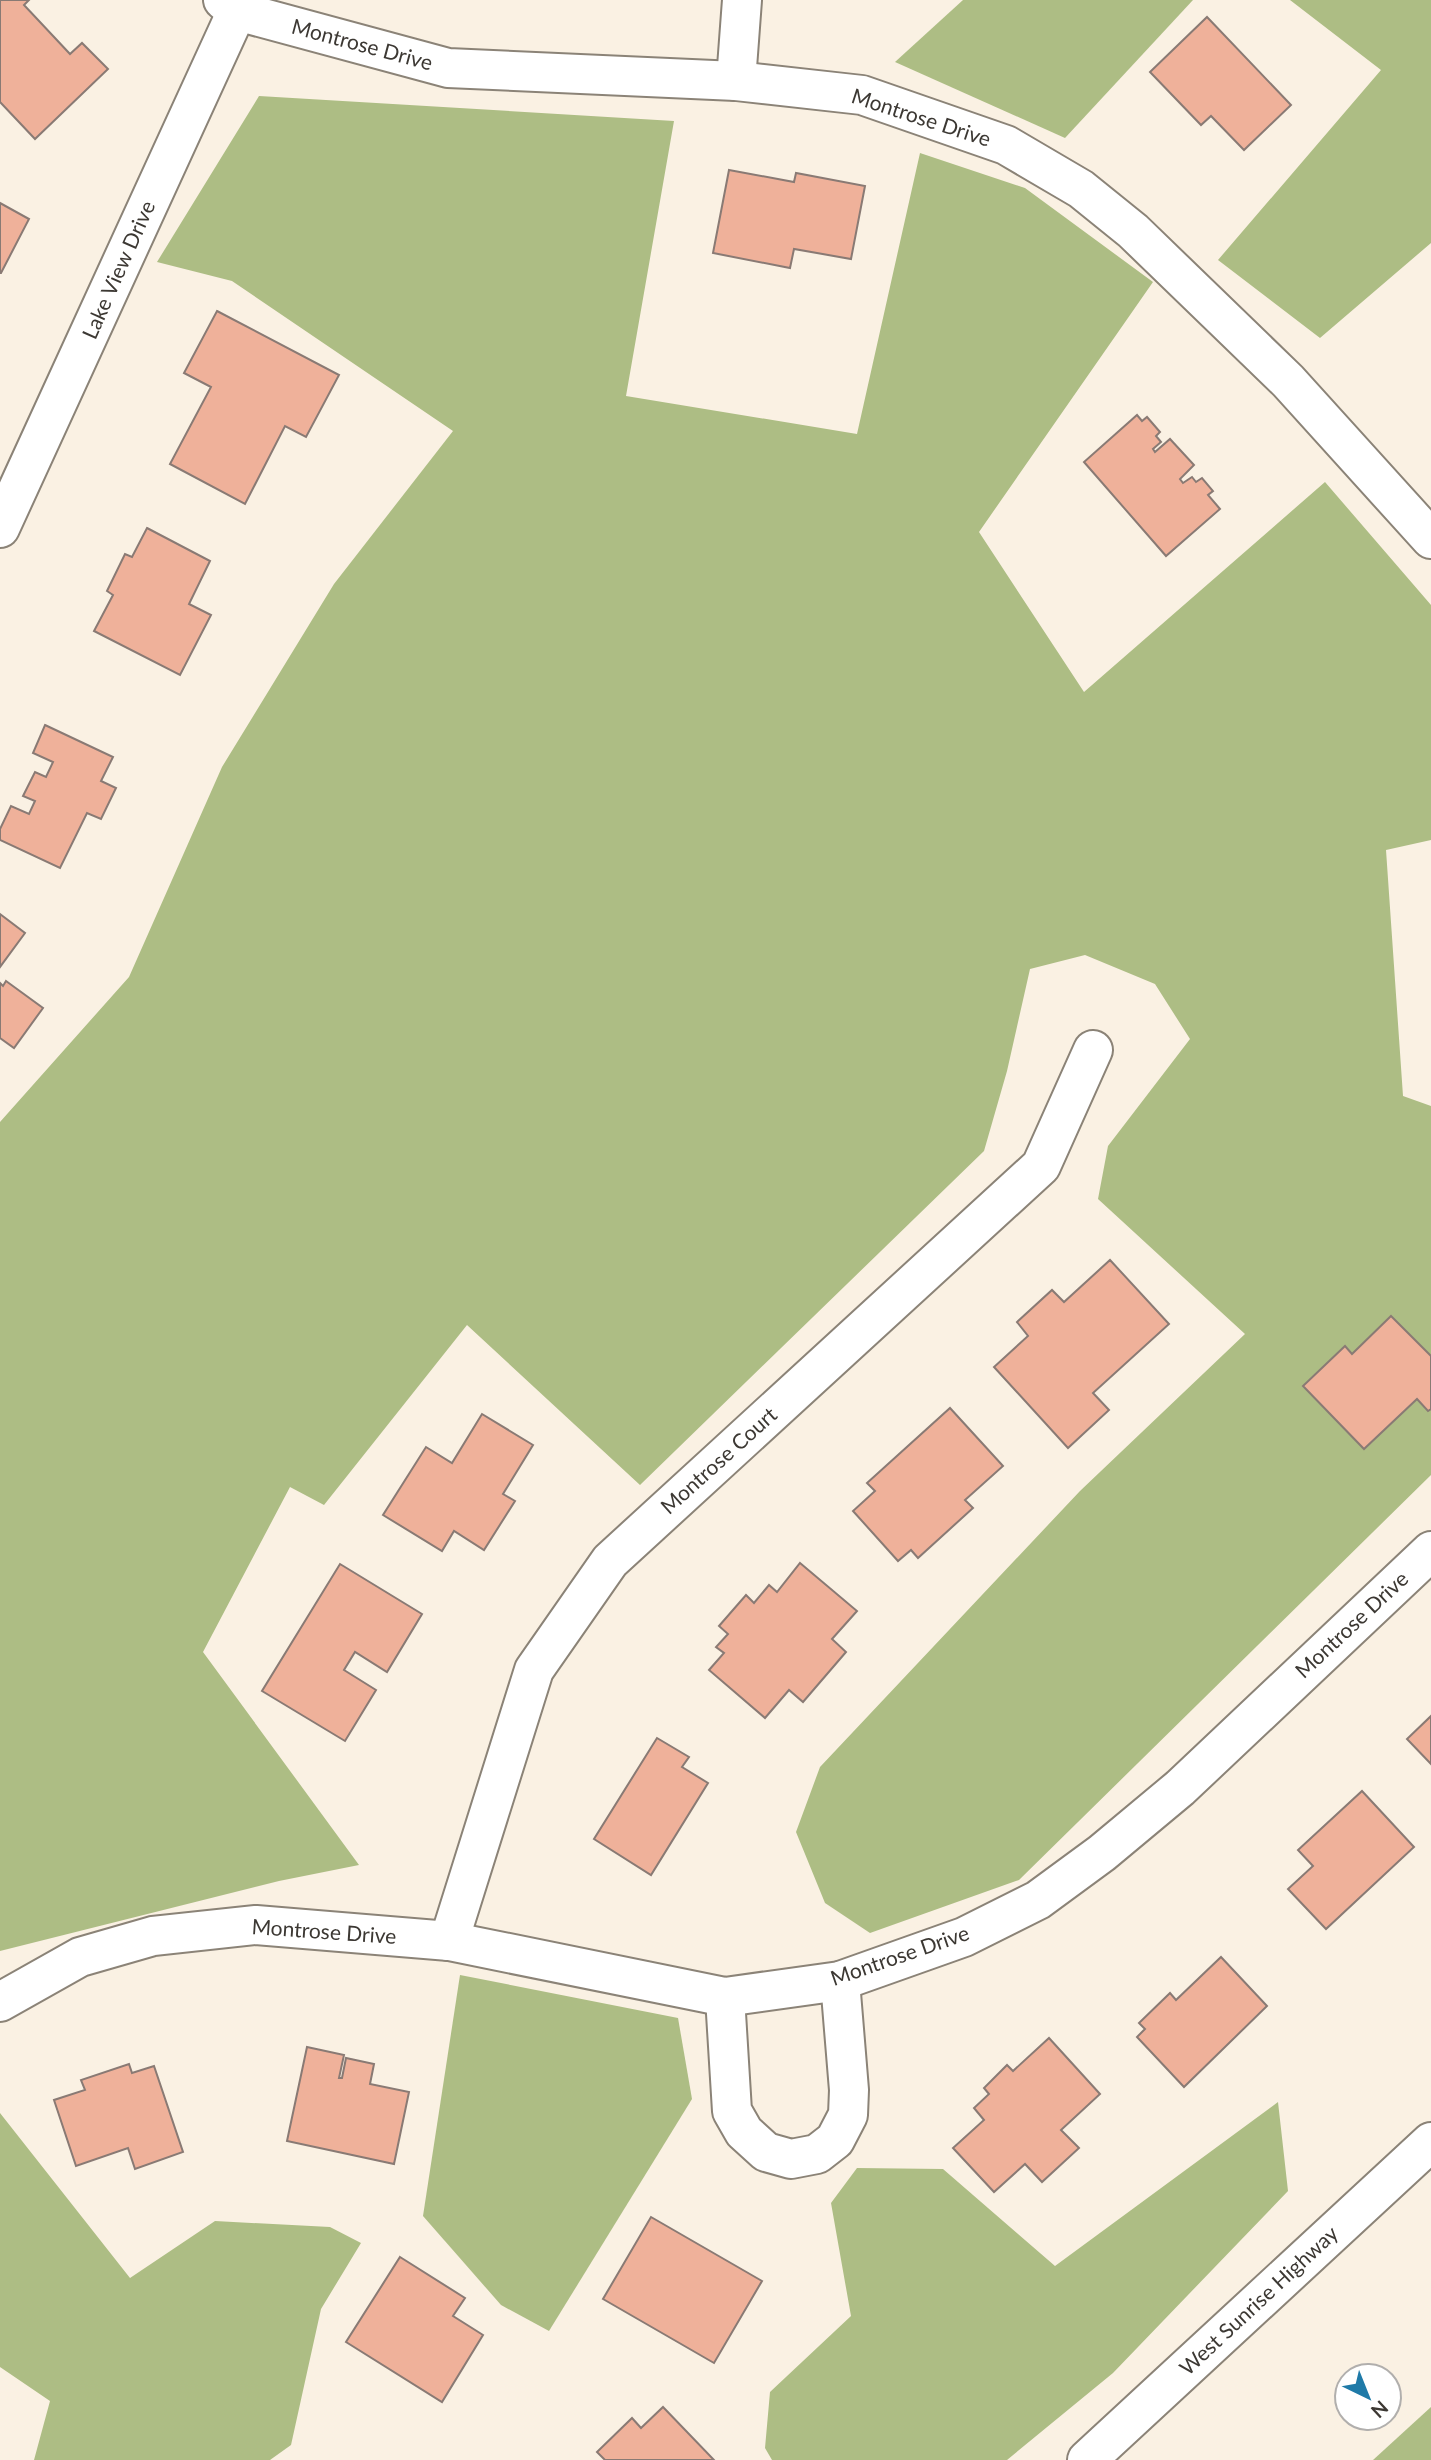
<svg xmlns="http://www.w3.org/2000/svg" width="1431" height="2460" viewBox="0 0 1431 2460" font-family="Lato,sans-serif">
<rect width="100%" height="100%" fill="#faf1e3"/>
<g fill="#adbd84">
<path d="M963,0h230l-128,138 -170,-76z"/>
<path d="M1290,0h141v243l-111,95 -102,-78 163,-190z"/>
<path d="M259,96l415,25 -48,275 231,38 63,-281 105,35 128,94 -174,250 105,160 241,-210 106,123v235l-45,10 17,246 28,10v369l-412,405 -149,53 -45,-30 -29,-71 24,-65 260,-276 165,-157 -147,-135 10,-53 82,-107 -35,-55 -70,-29 -55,14 -23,102 -23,80 -344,334 -173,-160 -143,180 -34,-18 -87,165 156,213 -80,16 -279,70v-829l129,-145 93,-210 112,-183 119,-153 -221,-150 -75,-19z"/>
<path d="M460,1975l218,43 14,81 -143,232 -48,-26 -78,-89z"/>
<path d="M1278,2102l10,89 -175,182 -106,87h-235l-7,-12 5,-56 81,-76 -20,-113 26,-35 86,1 112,97z"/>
<path d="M0,2113l130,165 85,-57 115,6 31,16 -40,66 -30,136 -21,15h-236l16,-59 -50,-34z"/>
<path d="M1431,2407v53h-58z"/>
</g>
<g fill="#efb19a" stroke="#897a74" stroke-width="2">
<path d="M0,0h29l-5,5 46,49 12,-11 26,26 -73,70 -35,-37z"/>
<path d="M1207,17l84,88 -47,45 -33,-34 -10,9 -51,-53z"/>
<path d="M729,170l65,12 2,-9 69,13 -14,73 -57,-10 -4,19 -77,-15z"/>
<path d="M0,203l29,16 -28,54h-1z"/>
<path d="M217,311l122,64 -33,62 -21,-11 -40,78 -75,-40 41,-77 -27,-14z"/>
<path d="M1137,415l5,6 5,-4 13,15 -4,4 5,6 -8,7 2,3 15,-13 24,26 -14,14 3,4 9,-6 4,5 6,-4 11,13 -5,4 12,14 -54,47 -82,-94z"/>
<path d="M147,528l63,33 -21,43 22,11 -31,60 -86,-44 19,-36 -6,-4 18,-37 7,3z"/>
<path d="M45,725l68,32 -12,24 15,7 -15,31 -14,-6 -27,55 -60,-28v-11l11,-23 18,8 6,-13 -12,-5 12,-24 11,5 7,-15 -20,-9z"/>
<path d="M0,914l25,19 -25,34z"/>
<path d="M6,981l37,27 -29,40 -14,-10v-55l3,3z"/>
<path d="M1110,1260l59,64 -76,69 16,17 -41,38 -74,-81 34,-31 -11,-14 35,-32 12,12z"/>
<path d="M1391,1316l40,40v53l-3,2 -11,-12 -53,50 -61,-63 42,-40 7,8z"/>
<path d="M950,1408l53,58 -38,34 8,8 -55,50 -7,-8 -13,11 -45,-50 22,-20 -8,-8z"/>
<path d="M482,1414l51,31 -30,49 12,7 -31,49 -30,-19 -12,20 -59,-36 43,-68 26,16z"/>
<path d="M800,1563l57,48 -25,28 14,13 -43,50 -14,-12 -24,28 -56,-48 15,-17 -8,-6 12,-13 -9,-8 27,-31 8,8 15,-18 8,7z"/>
<path d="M340,1564l82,50 -35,58 -32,-20 -11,18 32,20 -31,51 -83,-50z"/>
<path d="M1431,1716v48l-24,-25z"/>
<path d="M657,1738l32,19 -7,10 26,16 -57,92 -57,-36z"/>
<path d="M1362,1791l52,56 -88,82 -38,-40 25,-23 -15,-16z"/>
<path d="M1221,1957l46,49 -83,81 -47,-50 8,-8 -6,-6 31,-30 6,7z"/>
<path d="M1049,2038l51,56 -39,36 18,18 -37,34 -17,-18 -31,28 -41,-44 31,-28 -10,-12 15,-14 -5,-6 23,-23 6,6z"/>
<path d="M307,2047l37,8 -5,23h3l4,-20 28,6 -4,20 39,8 -15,72 -107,-23z"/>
<path d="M129,2064l3,9 22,-7 29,86 -48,17 -7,-21 -52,18 -22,-66 31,-10 -4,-10z"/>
<path d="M651,2217l111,64 -48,82 -111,-64z"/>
<path d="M400,2257l65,41 -12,18 30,19 -41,67 -96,-60z"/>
<path d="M663,2407l51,53h-109l-8,-8 35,-34 9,10z"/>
</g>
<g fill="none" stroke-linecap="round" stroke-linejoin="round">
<defs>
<g id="street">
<path d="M223,0l14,11 211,57 288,13 126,14 144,50 75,44 52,42 155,150 143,158"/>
<path d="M736,81l6,-81"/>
<path d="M0,528l237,-517"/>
<path d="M449,1941l85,-271 76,-109 431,-395 52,-116"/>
<path d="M725,1997l7,114 12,21 22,20 25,7 26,-5 18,-14 13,-25 1,-25 -9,-109"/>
<path d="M0,2002l80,-45 73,-21 103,-11 193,16 276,56 115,-16 124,-44 74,-37 64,-47 78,-65 251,-237"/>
</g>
<path id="primary" d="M1087,2460l344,-318"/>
</defs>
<use href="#street" stroke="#8b8377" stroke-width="42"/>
<use href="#primary" stroke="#8b8377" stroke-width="42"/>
<use href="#street" stroke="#fff" stroke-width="38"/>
<use href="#primary" stroke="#fff" stroke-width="38"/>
</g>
<g text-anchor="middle" stroke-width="6" stroke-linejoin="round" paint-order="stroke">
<g font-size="21" fill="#3c3833" stroke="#fff">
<text transform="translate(362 45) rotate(15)" y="7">Montrose Drive</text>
<text transform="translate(921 118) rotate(18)" y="7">Montrose Drive</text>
<text transform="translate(119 270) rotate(-66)" y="7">Lake View Drive</text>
<text transform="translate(719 1461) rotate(-42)" y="7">Montrose Court</text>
<text transform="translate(1352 1625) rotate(-43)" y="7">Montrose Drive</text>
<text transform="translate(324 1932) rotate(4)" y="7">Montrose Drive</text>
<text transform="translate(900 1956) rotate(-19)" y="7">Montrose Drive</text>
<text transform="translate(1259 2301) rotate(-43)" y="7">West Sunrise Highway</text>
</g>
</g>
<g transform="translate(1368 2397) rotate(137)"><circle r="33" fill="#ffffff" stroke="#b1afad" stroke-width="2"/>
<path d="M0-5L12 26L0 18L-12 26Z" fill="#1f7aa8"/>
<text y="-10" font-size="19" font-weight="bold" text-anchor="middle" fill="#3c3833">N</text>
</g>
</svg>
